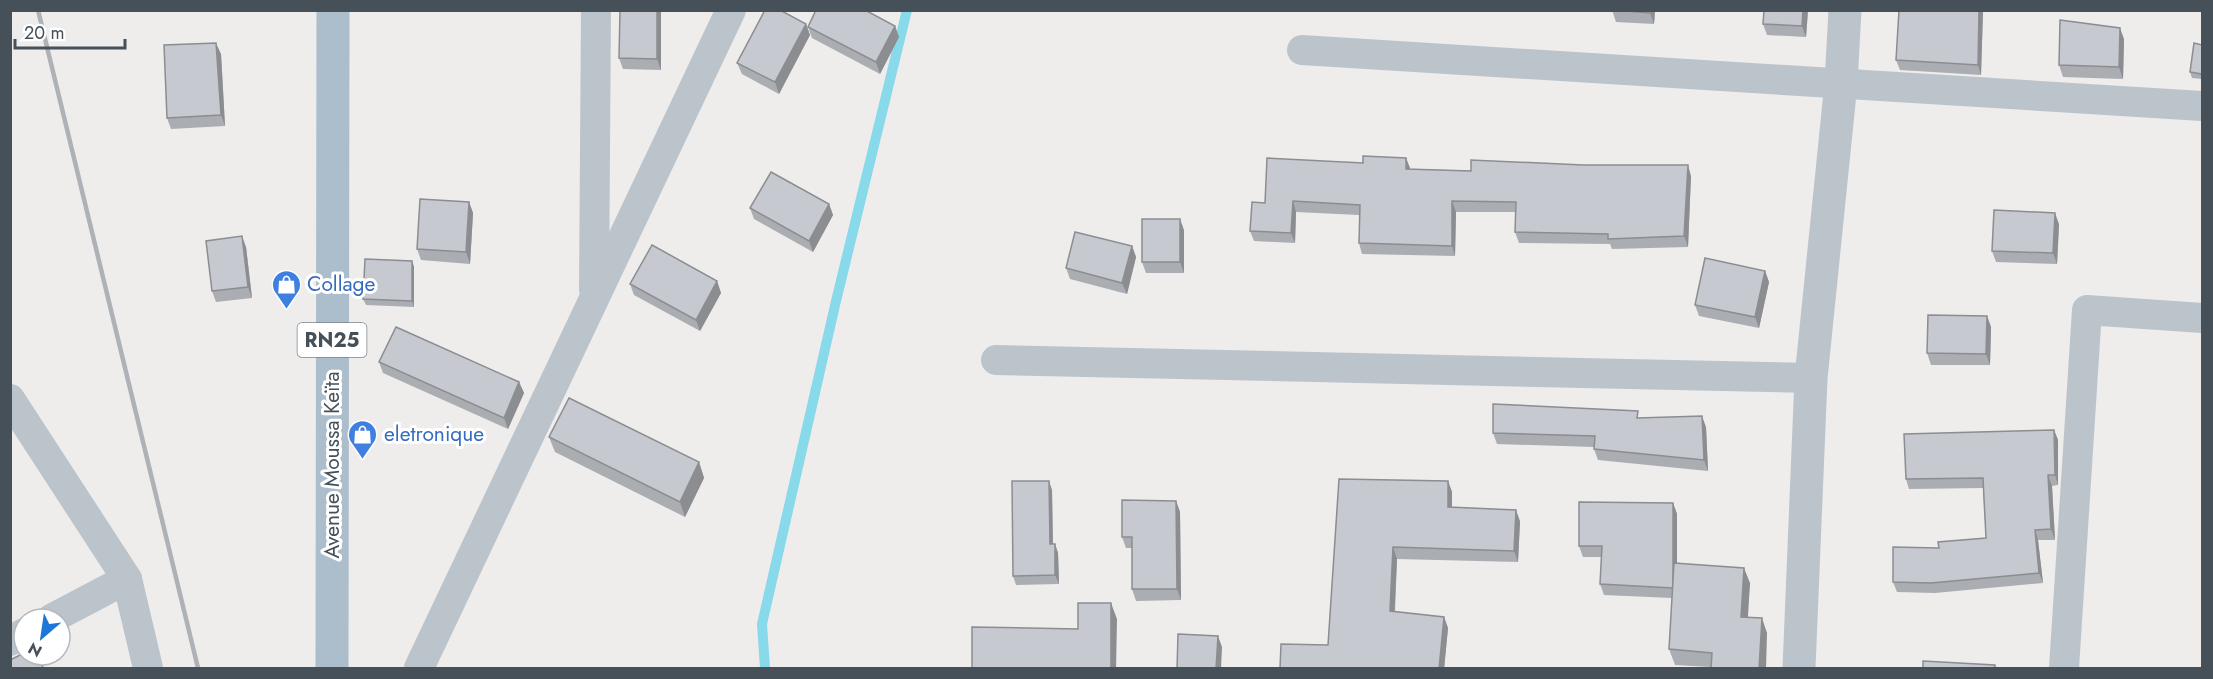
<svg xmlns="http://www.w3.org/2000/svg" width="2213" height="679" viewBox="0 0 2213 679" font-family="Jost,sans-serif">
<rect width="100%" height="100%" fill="#efecec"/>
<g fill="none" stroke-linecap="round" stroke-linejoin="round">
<path stroke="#88d9e9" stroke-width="10" d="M765,668l-3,-44 74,-323 71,-291"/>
<g stroke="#bbc4cb" stroke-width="30">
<path d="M1302,50l900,56"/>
<path d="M594,289l2,-279"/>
<path d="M996,360l815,18"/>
<path d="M10,399l117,180 21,89"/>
<path d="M51,619l76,-40"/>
<path d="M10,641l14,-8"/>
<path d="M419,668l312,-658"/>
<path d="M2064,668l23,-358 115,8"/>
</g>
<path stroke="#bbc4cb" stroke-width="33" d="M1799,668l12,-290 30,-295 4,-73"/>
<path stroke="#acbdcb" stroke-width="33" d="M332,668l1,-658"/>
<path stroke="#aeb2b7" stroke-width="4.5" d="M38,10l160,658"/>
</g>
<g fill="#aaadb2">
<path d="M661,10v60l-38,-1 -4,-11z"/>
<path d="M1612,10h43l-1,14 -38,-2z"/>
<path d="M1764,10h44l-2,27 -39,-2 -4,-11z"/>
<path d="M1899,10h84l-2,65 -81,-5 -4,-10z"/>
<path d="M806,24l4,11 -31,59 -37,-20 -5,-11z"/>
<path d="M895,26l4,11 -19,37 -68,-36 -4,-11z"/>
<path d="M2124,39l-1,40 -60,-2 -4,-12z"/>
<path d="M2202,45v34l-10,-1 -2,-6z"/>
<path d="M221,54l4,72 -54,3 -4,-11z"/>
<path d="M1406,158l4,11 281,7 -3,71 -76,2 -2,-5 -91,-1 -4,-11 1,-20h-60l-1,44 -93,-2 -3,-11v-28l-63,-3 -1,31 -41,-2 -4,-10 15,-28 98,-40z"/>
<path d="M469,202l4,11 -3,51 -49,-4 -4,-11z"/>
<path d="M829,204l4,11 -20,37 -59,-33 -4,-11z"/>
<path d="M2059,224l-2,40 -61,-2 -4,-11z"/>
<path d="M1184,230v43h-38l-4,-11z"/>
<path d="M1132,246l4,11 -9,37 -57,-15 -4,-11z"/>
<path d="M246,247l6,51 -36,4 -4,-11z"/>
<path d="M412,261l2,6v40l-48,-2 -3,-6z"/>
<path d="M1765,271l4,11 -10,46 -60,-12 -4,-11z"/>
<path d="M717,281l4,12 -21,38 -66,-36 -4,-11z"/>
<path d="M1987,316l4,11 -1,38h-59l-4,-12z"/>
<path d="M379,362l140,20 5,11 -16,36 -125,-56z"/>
<path d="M1706,427l2,44 -110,-11 -4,-11v-2l-97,-3 -4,-11z"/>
<path d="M2054,430l4,10v45l-6,1 3,54h-17l5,43 -108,10 -38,-1 -4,-10 46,-34 47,-10 -3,-50 -74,1 -3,-10z"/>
<path d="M549,437l150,25 5,16 -19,39 -130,-65z"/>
<path d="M1339,479l109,2 4,11v15l68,14 -2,41 -121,-3 -2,53 49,5 4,11 -4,41h-164l48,-24z"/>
<path d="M1052,490l1,54h2l3,9 1,31 -43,1 -3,-9z"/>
<path d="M1176,501l4,11 1,88 -45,1 -4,-12v-41h-6l-4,-11z"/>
<path d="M1673,503l4,11v49l73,20 -3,34 20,16 -56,34 -36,-2 -6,-16 3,-51 -68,-3 -4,-11 2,-27h-19l-4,-11z"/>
</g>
<g fill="#8b8d91">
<path d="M657,10h4v60l-4,-11z"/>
<path d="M1651,10h4l-1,14 -4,-11z"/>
<path d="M1803,10h5l-2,27 -4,-11z"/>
<path d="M1979,10h4l-2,65 -3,-10z"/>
<path d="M806,24l4,11 -31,59 -4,-12z"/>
<path d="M895,26l4,11 -19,37 -4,-12z"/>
<path d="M2120,28l4,11 -1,40 -4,-12z"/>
<path d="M216,43l5,11 4,72 -4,-11z"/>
<path d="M1406,158l4,10 -1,12 -3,-11z"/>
<path d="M1688,165l3,11 -3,71 -4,-11z"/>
<path d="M1293,201l3,11 -1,31 -4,-10z"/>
<path d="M1452,201l4,11 -1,44 -3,-10z"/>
<path d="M469,202l4,11 -3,51 -4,-12z"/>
<path d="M829,204l4,11 -20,37 -4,-11z"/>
<path d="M2055,213l4,11 -2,40 -4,-11z"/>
<path d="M1180,219l4,11v43l-4,-11z"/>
<path d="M242,236l4,11 6,51 -4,-11z"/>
<path d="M1132,246l4,11 -9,37 -5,-11z"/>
<path d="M412,261l2,6v40l-2,-6z"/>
<path d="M1765,271l4,11 -10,46 -4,-11z"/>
<path d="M717,281l4,12 -21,38 -4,-11z"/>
<path d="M1987,316l4,11 -1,38 -4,-11z"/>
<path d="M519,382l5,11 -16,36 -4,-11z"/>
<path d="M1702,416l4,11 2,44 -4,-11z"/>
<path d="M2054,430l4,10v45l-3,-10z"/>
<path d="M699,462l5,16 -19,39 -5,-15z"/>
<path d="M2048,475l4,11 3,54 -4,-11z"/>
<path d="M1049,481l3,9 1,63 -3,-9z"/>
<path d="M1448,481l4,11v26l-4,-11z"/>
<path d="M1176,501l4,11 1,88 -4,-11z"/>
<path d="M1673,503l4,11v85l-4,-11z"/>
<path d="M1516,510l4,11 -2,41 -4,-11z"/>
<path d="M2035,530l3,10 5,43 -4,-10z"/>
<path d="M1055,544l3,9 1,31 -4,-9z"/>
<path d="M1393,547l4,12 -3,63 -4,-11z"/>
<path d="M1744,568l6,15 -3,49 -6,-15z"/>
<path d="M1111,603l6,16 -1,50h-5z"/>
<path d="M1444,617l4,11 -4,41h-5z"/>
<path d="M1762,618l5,15 -1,36h-7z"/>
<path d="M1218,636l4,11 -1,22h-5z"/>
</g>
<g fill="#c6c9cf" stroke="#8b8d91" stroke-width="1.5">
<path d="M620,10h37v49l-38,-1z"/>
<path d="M765,10h15l26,14 -31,58 -38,-19z"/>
<path d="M816,10h49l30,16 -19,36 -68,-35z"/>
<path d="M1613,10h38l-1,3z"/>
<path d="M1764,10h39l-1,16 -39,-2z"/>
<path d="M1899,10h80l-1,55 -82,-5z"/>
<path d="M2060,20l60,8 -1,39 -60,-2z"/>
<path d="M216,43l5,72 -54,3 -3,-73z"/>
<path d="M2194,43l8,2v29l-12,-2z"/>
<path d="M1363,156l43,2v11l65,2v-11l112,5h105l-4,71 -76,3v-5l-93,-2 1,-30 -64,-1v45l-93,-3 1,-38 -67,-4 -2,32 -41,-2 2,-29 13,1 2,-45 96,5z"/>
<path d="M771,172l58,32 -20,37 -59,-33z"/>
<path d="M420,199l49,3 -3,50 -49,-3z"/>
<path d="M1994,210l61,3 -2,40 -61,-2z"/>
<rect x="1142" y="219" width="38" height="43"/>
<path d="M1075,232l57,14 -10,37 -56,-15z"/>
<path d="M242,236l6,51 -36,4 -6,-50z"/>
<path d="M652,245l65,36 -21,39 -66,-36z"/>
<path d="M1705,258l60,13 -10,46 -60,-12z"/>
<path d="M365,259l47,2v40l-49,-2z"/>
<path d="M1928,315l59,1 -1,38 -59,-1z"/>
<path d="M396,327l123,55 -15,36 -125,-56z"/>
<path d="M569,398l130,64 -19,40 -131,-65z"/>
<path d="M1493,404l145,7 -1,7 65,-2 2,44 -110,-11 1,-13 -102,-3z"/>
<path d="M2054,430l1,45h-7l3,54 -16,1 4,43 -108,10 -38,-1v-35l46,1 -1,-6 48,-4 -3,-60 -77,1 -2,-45z"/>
<path d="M1339,479l109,2v26l68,3 -2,41 -121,-4 -3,64 54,6 -5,52h-159l1,-25 47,1z"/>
<path d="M1012,481h37l1,63h5v31l-42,1z"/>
<path d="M1122,500l54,1 1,88h-45v-52h-10z"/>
<path d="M1579,502l94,1v85l-73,-4 2,-38h-23z"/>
<path d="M1674,563l70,5 -3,49 21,1 -3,51h-48l1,-16 -43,-4z"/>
<path d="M1078,603h33v66h-139v-42l106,2z"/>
<path d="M1178,634l40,2 -2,33h-39z"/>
<path d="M24,653v2h12l8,14h-34v-9z"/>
<path d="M1923,661l72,4v4h-72z"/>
</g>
<defs>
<symbol id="shop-pin" viewBox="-11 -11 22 30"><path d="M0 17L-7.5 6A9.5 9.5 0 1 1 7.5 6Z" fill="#3f7fe0" stroke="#fff"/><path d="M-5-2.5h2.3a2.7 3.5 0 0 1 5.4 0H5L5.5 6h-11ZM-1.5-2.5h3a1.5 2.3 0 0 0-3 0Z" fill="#fff"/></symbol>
</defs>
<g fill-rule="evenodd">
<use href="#shop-pin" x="270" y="268" width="33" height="45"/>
<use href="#shop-pin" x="346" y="418" width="33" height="45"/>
</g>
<g text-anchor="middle" stroke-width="6" stroke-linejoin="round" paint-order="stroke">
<rect fill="#fff" stroke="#7d848b" stroke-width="1.5" x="297.5" y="323" width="69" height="34" rx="4.5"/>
<g font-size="20" font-weight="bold" fill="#455059">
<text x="332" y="347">RN25</text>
</g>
<g font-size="21" fill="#366cbe" stroke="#fff" text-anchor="start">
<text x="307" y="291">Collage</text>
<text x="384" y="441">eletronique</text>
</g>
<g font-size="21" fill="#455059" stroke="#fff">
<text transform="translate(332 465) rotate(-90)" y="7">Avenue Moussa Keïta</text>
</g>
</g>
<rect width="2213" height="679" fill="none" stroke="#455059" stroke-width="24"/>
<g transform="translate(42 637) rotate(209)"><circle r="28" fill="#ffffff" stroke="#b5b9bd" stroke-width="1.5"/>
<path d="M0-4.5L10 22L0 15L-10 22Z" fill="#1d77d8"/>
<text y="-9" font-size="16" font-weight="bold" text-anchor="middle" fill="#455059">N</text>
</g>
<path d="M15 39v9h110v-9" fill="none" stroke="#455059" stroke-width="3"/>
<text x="24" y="39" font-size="18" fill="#455059" stroke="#ffffff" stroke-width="4.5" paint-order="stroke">20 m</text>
</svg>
